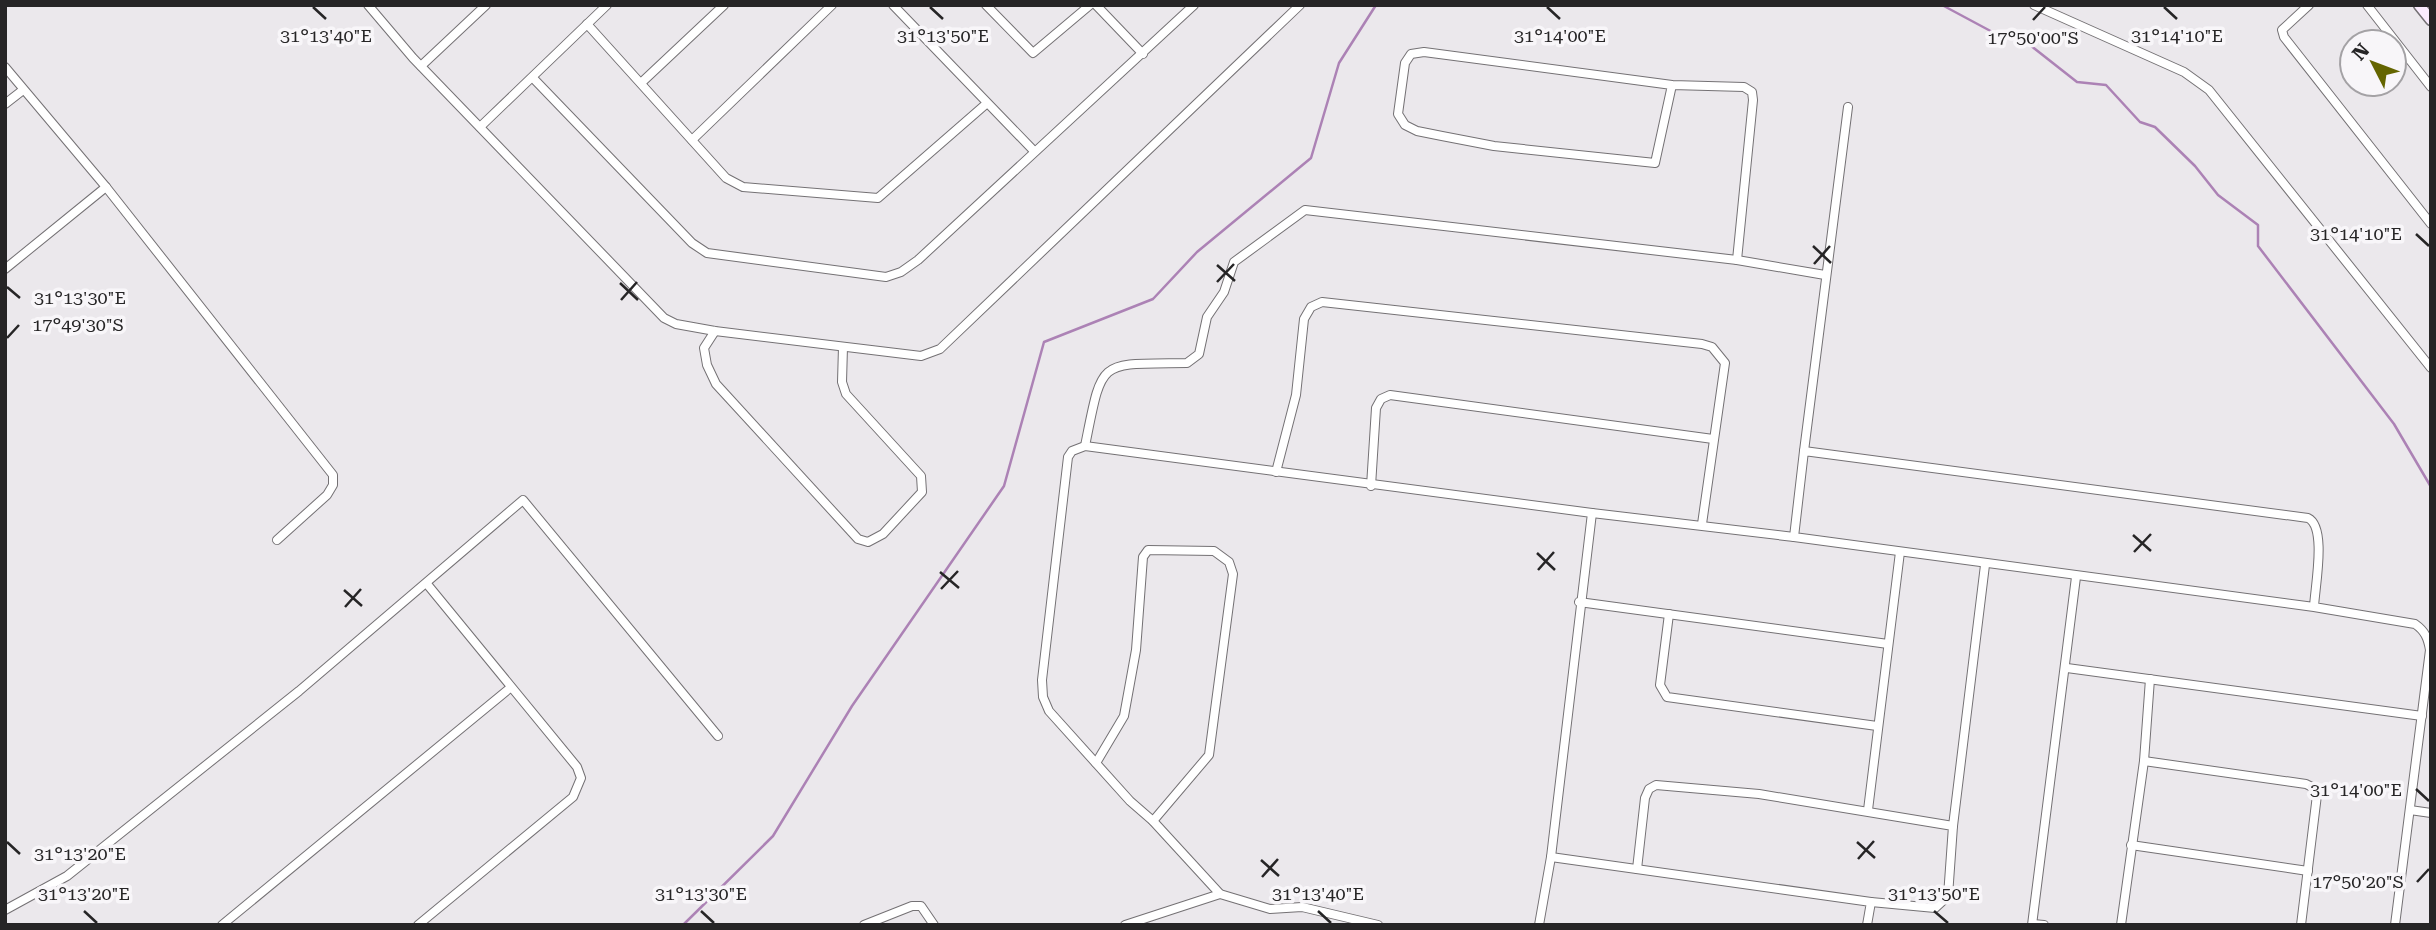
<svg xmlns="http://www.w3.org/2000/svg" width="2436" height="930" viewBox="0 0 2436 930" font-family="'Roboto Serif',serif">
<rect width="100%" height="100%" fill="#ebe8ec"/>
<g fill="none" stroke-linecap="round" stroke-linejoin="round">
<g stroke="#ac82b5" stroke-width="2.5">
<path d="M1942,5l56,30 23,3 56,44 29,3 34,37 15,5 40,39 23,29 40,30v21l136,178 37,63"/>
<path d="M683,925l90,-89 79,-130 152,-220 40,-144 109,-43 44,-47 114,-94 28,-95 37,-58"/>
</g>
<defs>
<g id="street">
<path d="M368,5l45,53 251,260 12,6 39,7 206,25 19,-7 360,-344"/>
<path d="M893,5l141,146"/>
<path d="M986,5l47,48 57,-48"/>
<path d="M1096,5l47,49"/>
<path d="M2034,5l150,67 25,18 222,278"/>
<path d="M2309,5l-27,25 2,7 147,187"/>
<path d="M2367,5l64,82"/>
<path d="M587,24l139,154 17,9 135,11 108,-94"/>
<path d="M421,66l65,-61"/>
<path d="M5,67l101,120 227,288v10l-6,10 -50,45"/>
<path d="M533,78l159,165 15,10 179,24 15,-5 17,-12 276,-255"/>
<path d="M641,83l83,-78"/>
<path d="M1672,85l-248,-33 -13,2 -6,9 -7,51 7,11 12,6 25,5 52,10 161,17 17,-78 72,2 8,5 1,8 -16,160"/>
<path d="M5,104l18,-14"/>
<path d="M480,127l127,-122"/>
<path d="M692,140l140,-135"/>
<path d="M5,269l101,-82"/>
<path d="M715,331l-11,17 3,17 9,19 142,155 10,3 15,-8 39,-42 -1,-16 -75,-82 -4,-12 1,-35"/>
<path d="M1085,446c18,-89 12,-82 102,-83l12,-9 8,-37 17,-25 10,-30 71,-52 432,50 88,15"/>
<path d="M1804,451l44,-344"/>
<path d="M1276,472l20,-77 8,-76 7,-12 11,-5 380,42 10,3 13,16 -23,161"/>
<path d="M1371,486l5,-78 5,-9 9,-4 323,44"/>
<path d="M1592,513l202,24"/>
<path d="M1579,602l309,42"/>
<path d="M2314,607c1,-21 13,-80 -6,-89l-504,-67 -10,86 520,70 101,17c10,7 13,14 15,26l-35,275"/>
<path d="M1669,614l-9,71 7,12 210,29"/>
<path d="M2067,668l355,48"/>
<path d="M2144,761l162,23 8,4 3,7 -16,130"/>
<path d="M1096,763l28,-47 12,-66 7,-93 5,-7 66,1 15,11 4,12 -24,181 -56,66"/>
<path d="M1868,810l32,-258"/>
<path d="M2410,810l21,3"/>
<path d="M1953,826l32,-261"/>
<path d="M2131,845l177,26"/>
<path d="M1551,857l320,45 -4,23"/>
<path d="M1637,869l8,-71 4,-9 7,-4 103,9 194,32 -5,70 -13,12 -64,-6"/>
<path d="M5,910l62,-34 232,-185 224,-191 195,236"/>
<path d="M2033,924l11,1"/>
<path d="M222,925l288,-237"/>
<path d="M418,925l155,-128 8,-19 -4,-11 -150,-183"/>
<path d="M864,925l48,-19h9l13,19"/>
<path d="M1125,925l95,-31"/>
<path d="M1378,925l-76,-18 -32,2 -50,-15 -67,-73 -23,-20 -81,-90 -6,-14 -1,-17 26,-223 4,-6 13,-5 507,67 -41,344 -12,68"/>
<path d="M2032,925l44,-348"/>
<path d="M2121,925l23,-164 6,-82"/>
</g>
<path id="secondary" d="M2419,5l12,15"/>
</defs>
<use href="#street" stroke="#747174" stroke-width="10"/>
<use href="#secondary" stroke="#747174" stroke-width="13"/>
<use href="#street" stroke="#fff" stroke-width="8"/>
<use href="#secondary" stroke="#faecfe" stroke-width="10"/>
</g>
<path fill="none" stroke="#262526" stroke-width="2.5" d="M313,7l13,12M930,7l13,12M1547,7l13,12M2164,7l13,12M2033,20l12,-13M2416,234l13,12M1813,246l18,17M1814,264l16,-18M1217,265l18,16M1217,282l17,-18M620,283l18,17M7,287l13,11M621,300l16,-18M7,338l12,-13M2133,535l18,16M2134,552l17,-18M1537,553l18,17M1538,570l16,-18M940,572l19,16M941,589l17,-18M344,590l18,16M345,607l16,-18M2416,789l13,12M7,842l13,12M1857,842l18,16M1858,859l16,-18M1261,860l18,16M1262,877l16,-18M2417,882l12,-13M84,911l13,12M701,911l13,12M1318,911l13,12M1934,911l14,12"/>
<g font-size="18" text-anchor="middle" fill="#262526" stroke="#f8f6f9" stroke-width="7" stroke-linejoin="round" paint-order="stroke">
<text x="326" y="42">31°13'40"E</text>
<text x="943" y="42">31°13'50"E</text>
<text x="1560" y="42">31°14'00"E</text>
<text x="2177" y="42">31°14'10"E</text>
<text x="2033" y="44">17°50'00"S</text>
<text x="2356" y="240">31°14'10"E</text>
<text x="80" y="304">31°13'30"E</text>
<text x="78" y="331">17°49'30"S</text>
<text x="2356" y="796">31°14'00"E</text>
<text x="80" y="860">31°13'20"E</text>
<text x="2358" y="888">17°50'20"S</text>
<text x="84" y="900">31°13'20"E</text>
<text x="701" y="900">31°13'30"E</text>
<text x="1318" y="900">31°13'40"E</text>
<text x="1934" y="900">31°13'50"E</text>
</g>
<rect width="2436" height="930" fill="none" stroke="#262526" stroke-width="14"/>
<g transform="translate(2373 63) rotate(312)"><circle r="33" fill="#f8f6f9" stroke="#a4a2a5" stroke-width="2"/>
<path d="M0-5L12 26L0 18L-12 26Z" fill="#646500"/>
<text y="-10" font-size="19" font-weight="bold" text-anchor="middle" fill="#262526">N</text>
</g>
</svg>
